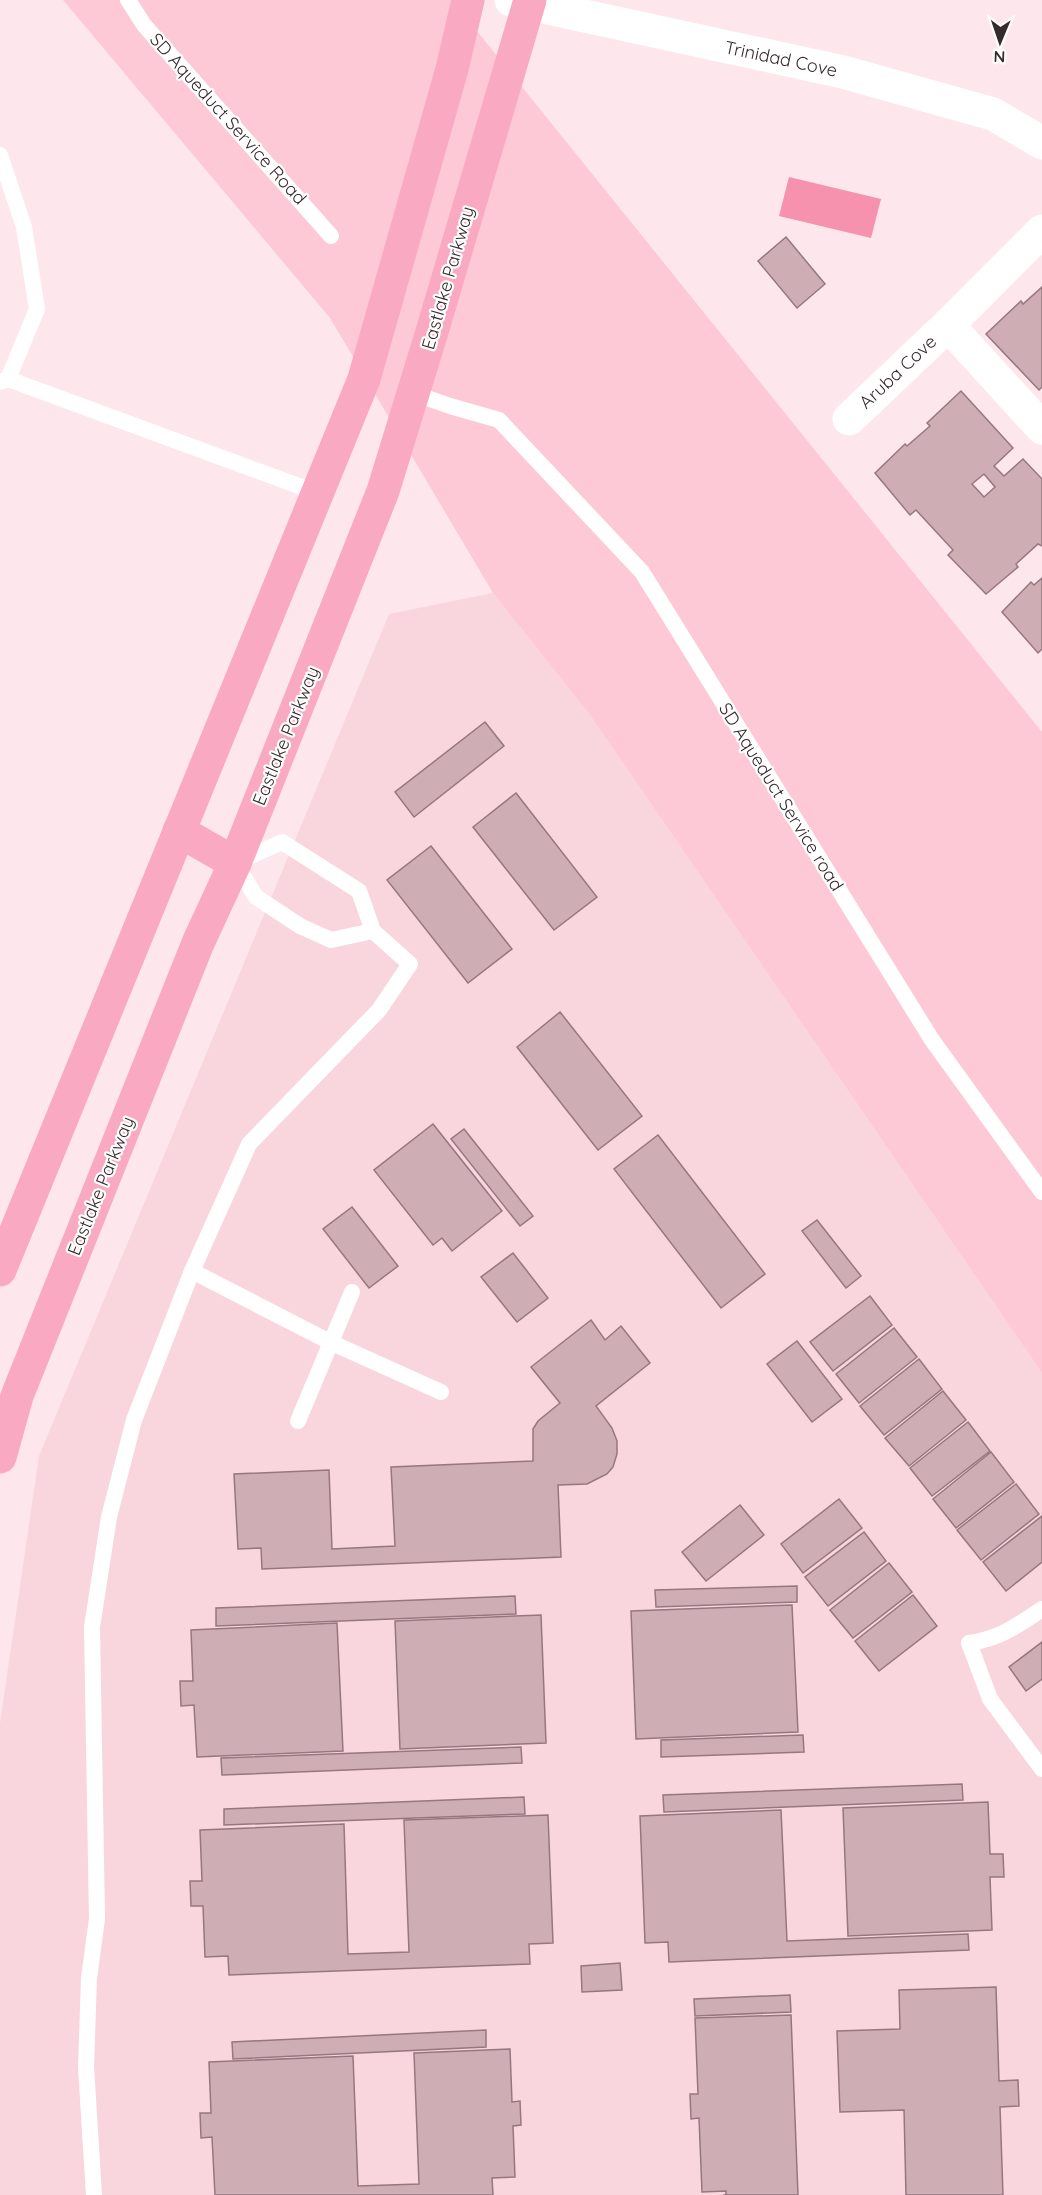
<svg xmlns="http://www.w3.org/2000/svg" width="1042" height="2195" viewBox="0 0 1042 2195" font-family="Quicksand,sans-serif">
<rect width="100%" height="100%" fill="#fde7ec"/>
<path fill="#f9d6de" d="M493,593l97,122 452,658v822h-1042v-472l39,-267 350,-842z"/>
<path fill="#fec9d6" d="M63,0h389l590,732v641l-452,-658 -97,-122 -163,-275z"/>
<path fill="#f691ae" d="M789,177l92,22 -10,39 -92,-22z"/>
<g fill="#cfadb5" stroke="#97777f" stroke-width="1.5" fill-rule="evenodd">
<path d="M786,237l39,47 -28,24 -39,-47z"/>
<path d="M1042,287v100l-3,3 -53,-56 35,-33 2,3z"/>
<path d="M961,391l52,57 -19,18 10,10 19,-17 19,20v67l-4,-2 -22,20 2,3 -32,27 -38,-39 5,-5 -37,-40 -6,5 -35,-42 30,-29 2,2 23,-20 -3,-3zM984,474l11,13 -11,10 -12,-13z"/>
<path d="M1042,578v71l-4,4 -36,-41 29,-30 3,3z"/>
<path d="M485,722l19,24 -90,71 -19,-25z"/>
<path d="M516,793l81,104 -43,33 -81,-103z"/>
<path d="M431,846l81,103 -44,34 -81,-103z"/>
<path d="M560,1012l82,104 -44,34 -81,-103z"/>
<path d="M433,1124l69,87 -50,40 -10,-13 -9,7 -59,-75z"/>
<path d="M464,1129l69,87 -13,10 -69,-87z"/>
<path d="M658,1135l107,139 -44,34 -107,-139z"/>
<path d="M352,1207l46,59 -29,22 -46,-59z"/>
<path d="M817,1220l44,56 -15,12 -44,-57z"/>
<path d="M513,1253l35,45 -31,24 -36,-45z"/>
<path d="M870,1296l22,29 -59,46 -23,-29z"/>
<path d="M591,1320l14,20 16,-14 29,37 -54,43 16,22 5,13v13l-4,13 -6,7 -20,10 -29,1 3,72 -299,12 -1,-21 -23,1 -4,-75 95,-4 3,79 63,-3 -4,-79 142,-6v-32l5,-8 22,-18 -29,-36z"/>
<path d="M894,1328l23,29 -58,46 -23,-29z"/>
<path d="M797,1341l45,58 -30,23 -45,-58z"/>
<path d="M919,1359l23,30 -58,46 -24,-29z"/>
<path d="M943,1391l23,29 -57,46 -24,-28z"/>
<path d="M968,1422l22,29 -58,45 -22,-28z"/>
<path d="M991,1452l23,30 -58,46 -23,-29z"/>
<path d="M1016,1484l23,30 -58,46 -24,-30z"/>
<path d="M839,1499l23,29 -59,45 -22,-29z"/>
<path d="M740,1505l24,30 -58,46 -24,-29z"/>
<path d="M1042,1516v46l-36,29 -23,-29z"/>
<path d="M864,1532l22,29 -58,45 -23,-29z"/>
<path d="M889,1563l23,29 -59,46 -23,-28z"/>
<path d="M797,1586v16l-141,5 -1,-17z"/>
<path d="M913,1595l24,31 -58,45 -24,-30z"/>
<path d="M515,1596l1,18 -300,12v-18z"/>
<path d="M792,1605l6,127 -162,7 -5,-128z"/>
<path d="M541,1615l5,128 -146,6 -5,-128z"/>
<path d="M337,1623l6,128 -146,6 -3,-52 -13,1 -1,-25h13l-2,-51z"/>
<path d="M1042,1642v37l-16,12 -17,-24z"/>
<path d="M803,1735l1,17 -143,5v-17z"/>
<path d="M521,1747l1,16 -300,12 -1,-17z"/>
<path d="M962,1784l1,16 -299,12 -1,-17z"/>
<path d="M524,1797l1,17 -301,11v-16z"/>
<path d="M988,1802l2,52h13l1,23h-14l2,53 -144,6 -5,-128z"/>
<path d="M781,1810l6,131 181,-7 1,16 -300,12 -1,-20 -23,1 -5,-127z"/>
<path d="M548,1815l5,128 -24,1 1,20 -301,11 -1,-19 -23,1 -2,-51h-12l-1,-25h12l-2,-51 144,-6 4,130 61,-2 -5,-132z"/>
<path d="M620,1963l2,27 -40,2 -1,-26z"/>
<path d="M996,1987l3,94 19,-1 1,26 -19,1 3,88h-97l-2,-85 -64,2 -3,-81 63,-2 -1,-39z"/>
<path d="M790,1995l1,17 -96,4 -1,-17z"/>
<path d="M791,2015l7,180h-75h3v-4l-24,1 -3,-74 -8,1 -1,-25h8l-3,-76z"/>
<path d="M486,2030v17l-253,12 -1,-17z"/>
<path d="M510,2049l2,53 8,-1 1,24 -8,1 2,51 -23,1 1,17h-278l-3,-58 -11,1 -1,-25h11l-2,-51 144,-6 5,130 61,-2 -5,-131z"/>
</g>
<g fill="none" stroke-linecap="round" stroke-linejoin="round">
<g stroke="#fff" stroke-width="16">
<path d="M128,0l16,25 187,211"/>
<path d="M0,155l24,72 13,82 -29,70"/>
<path d="M0,382l8,-3 310,114"/>
<path d="M413,393l37,13 49,14 143,152 290,468 110,152"/>
<path d="M192,1271l138,71 111,50"/>
<path d="M298,1421l54,-129"/>
<path d="M1042,1609c-25,17 -43,30 -73,34l21,56 52,70"/>
<path d="M94,2195l-8,-128 3,-89 8,-59 -5,-292 17,-110 25,-97 58,-149 57,-127 130,-134 31,-46 -37,-33 -14,-40 -77,-49 -47,21 21,34 44,29 31,14 42,-9"/>
</g>
<g stroke="#fff" stroke-width="33">
<path d="M511,0l332,72 150,42 49,29"/>
<path d="M948,325l94,103"/>
<path d="M849,419l99,-94 94,-94"/>
</g>
<g stroke="#faa9c3" stroke-width="33">
<path d="M179,831l56,32"/>
<path d="M0,1270l364,-891 88,-310 16,-69"/>
<path d="M0,1457l17,-61 181,-453 37,-80 148,-372 48,-156 99,-335"/>
</g>
</g>
<g text-anchor="middle" stroke-width="4.5" stroke-linejoin="round" paint-order="stroke">
<g font-size="18" fill="#372a2d" stroke="#fff">
<text transform="translate(781 59) rotate(12)" y="6">Trinidad Cove</text>
<text transform="translate(228 119) rotate(48)" y="6">SD Aqueduct Service Road</text>
<text transform="translate(448 278) rotate(-74)" y="6">Eastlake Parkway</text>
<text transform="translate(898 372) rotate(-43)" y="6">Aruba Cove</text>
<text transform="translate(286 736) rotate(-68)" y="6">Eastlake Parkway</text>
<text transform="translate(781 797) rotate(58)" y="6">SD Aqueduct Service road</text>
<text transform="translate(101 1186) rotate(-68)" y="6">Eastlake Parkway</text>
</g>
</g>
<g transform="translate(1000 42) rotate(182)" stroke="#ffffff" stroke-width="4.5" paint-order="stroke">
<path d="M0-4.5L10 22L0 15L-10 22Z" fill="#372a2d"/>
<text y="-9" font-size="16" font-weight="bold" text-anchor="middle" fill="#372a2d">N</text>
</g>
</svg>
